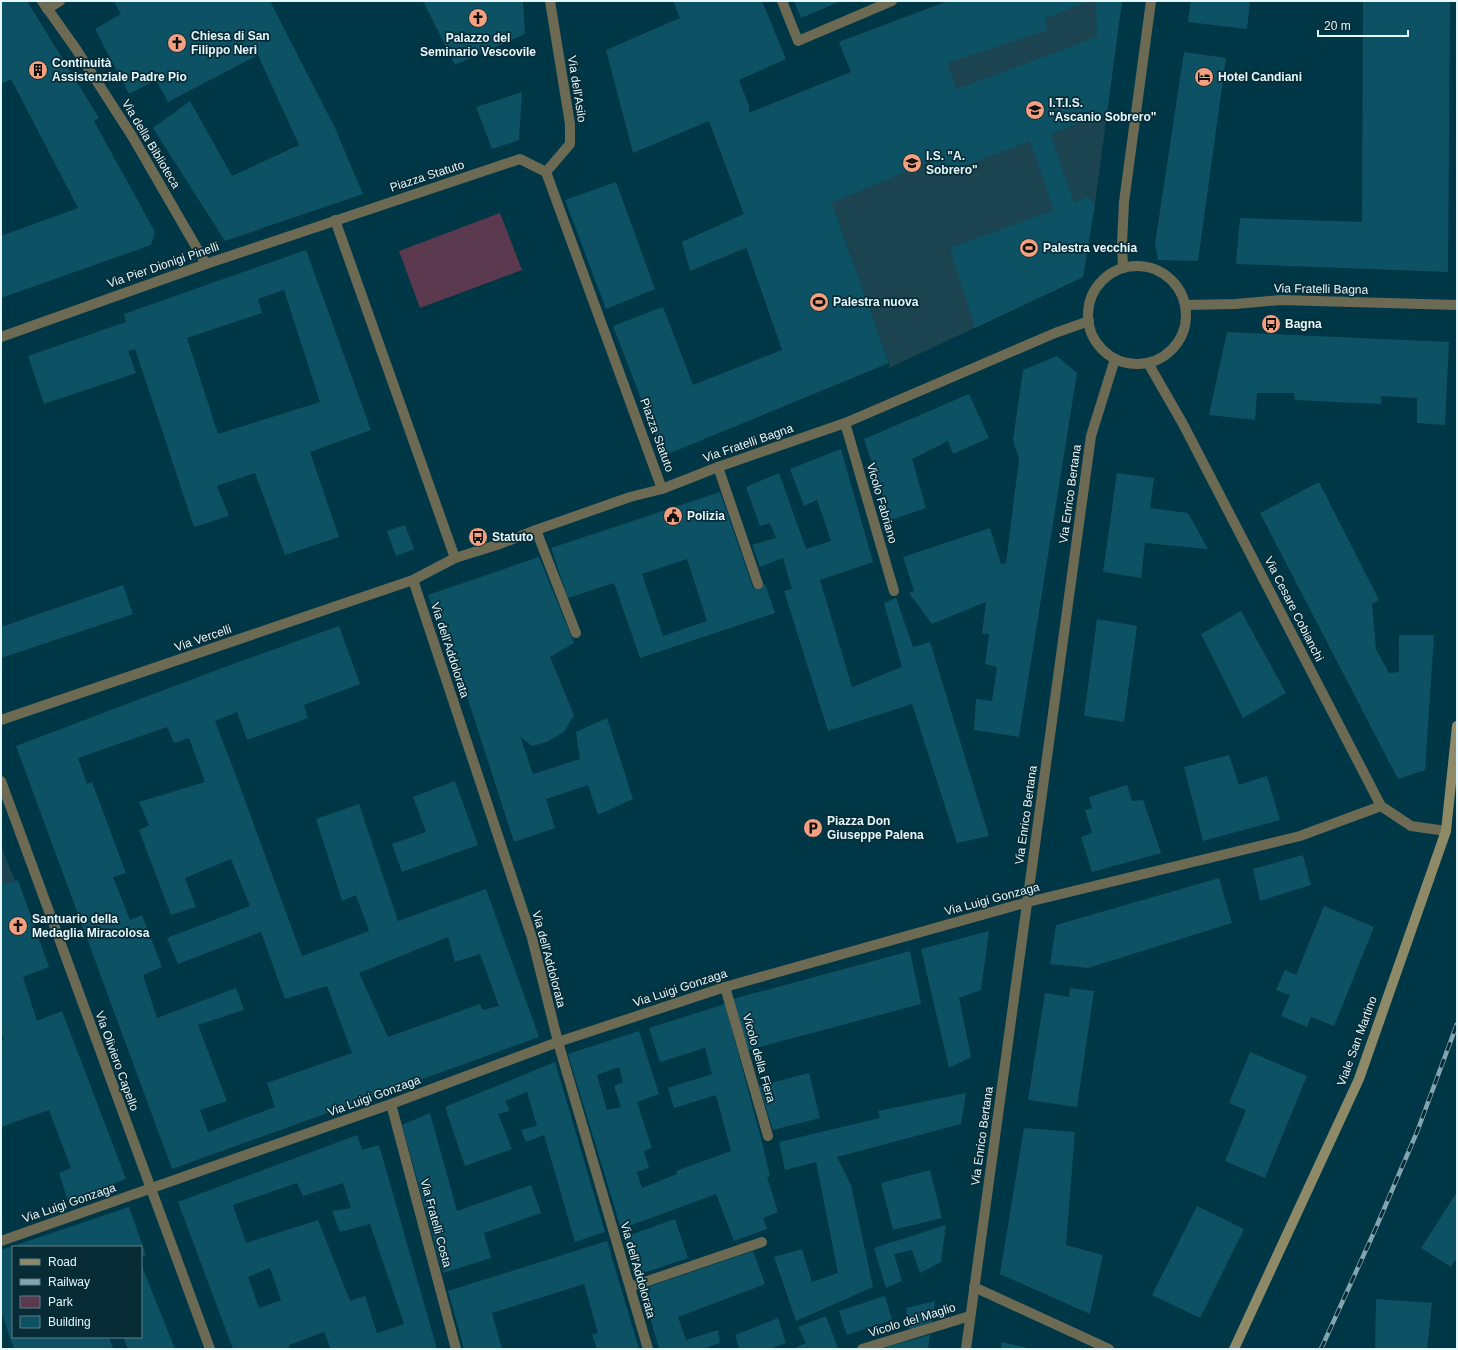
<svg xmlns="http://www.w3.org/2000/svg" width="1458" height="1350" viewBox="0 0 1458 1350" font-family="Helvetica,sans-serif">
<rect width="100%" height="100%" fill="#003746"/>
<g fill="#1b4450">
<path d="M947,1h175l-27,203 -12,73 -194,91v-5l-54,-151 -145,59 -8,-29 62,-28 -35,-93 40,-15v7l102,-41 -12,-30z"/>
<path d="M1,846l14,35 -14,4z"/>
</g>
<path fill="#5b394e" d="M500,213l22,57 -102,38 -21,-57z"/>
<g fill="#0d5164" fill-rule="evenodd">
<path d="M1,1h26l72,117 -5,3 61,111 -4,13 -150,53v-62l77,-28 -67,-129 -10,5z"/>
<path d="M114,1h156l65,127 28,66 -138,47 -72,-113 37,-27 42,75 67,-31 -41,-90 -90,47 -12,-22 -27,14 -34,-65 26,-15z"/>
<path d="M423,1h100l2,33 -70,31z"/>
<path d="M673,1h89l24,58 -47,21 10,26v7l102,-41 -12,-30 111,-41h138l-44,18 4,11 -101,33 10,26 140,-52 -1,-36h26l-15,111 -57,22 24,69 13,-6 8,7 -12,73 -108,51 -25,-80 104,-38 -24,-69 -93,35 -6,-15 -100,42 4,9 54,151 -226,93 -50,-130 50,-19 30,78 89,-35 -36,-103 -56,24 -8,-29 62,-28 -35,-93 -76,32 -27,-103 74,-32z"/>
<path d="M794,1h47l-40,17z"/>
<path d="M1191,1h59l-3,28 -59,-7z"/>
<path d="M1363,1h87l-2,271 -212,-8 4,-46 122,4z"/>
<path d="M1184,52l42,6 -28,203 -40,-1 -3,-16z"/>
<path d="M522,92l-3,48 -27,9 -16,-42z"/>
<path d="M616,182l39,107 -49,20 -41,-109z"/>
<path d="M306,250l65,180 -61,22 29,85 -54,18 -30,-82 -38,13 12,30 -35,11 -59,-178 -7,2 8,22 -92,31 -16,-48 98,-34 -2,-8zM284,290l36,112 -102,32 -31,-96 75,-25 -4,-14z"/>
<path d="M1227,332l222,10 -4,83 -28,-2v-25l-36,-2v8l-86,-4 -1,-7h-37l-2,27 -46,-5z"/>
<path d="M1057,356l20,17 -58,364 -45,-7 2,-31 16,2 5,-34 -12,-3 4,-30h-7l4,-32 -54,22 -23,-31 5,-2 -11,-34 87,-29 11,36 5,-1 13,-104 -6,-19 10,-70z"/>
<path d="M969,394l20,44 -36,16 -5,-13 -36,18 14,49 -35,12 -27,-81z"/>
<path d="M841,449l32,113 -53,18 32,107 50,-20 -18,-64 12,-5 17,49 17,-5 59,194 -32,7 -45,-139 -84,27 -44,-140 8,-2 -9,-31 -23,9 -8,-22 24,-7 -6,-15 -10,3 -14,-39 33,-14 27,76 25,-8 -14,-41 -13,6 -14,-37z"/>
<path d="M1117,473l37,5 -4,30 38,5 20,36 -63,-6 -4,35 -38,-6z"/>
<path d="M1319,482l60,118 -7,4 4,45 13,24 10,-1v-37h35l-9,135 -27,9 -138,-266z"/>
<path d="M720,492l33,96 12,-4 10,29 -135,45 -26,-75 -46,15 -17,-50zM687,559l20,62 -44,15 -21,-62z"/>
<path d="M405,525l9,24 -18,7 -9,-25z"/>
<path d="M539,557l35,86 -24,14 24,58 -10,17 -17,10 -15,4 -12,-10 13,38 47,-15 -4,-27 31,-14 26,81 -35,16 -10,-30 -42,14 9,29 -41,14 -48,-149 -38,-98z"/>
<path d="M123,585l10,29 -132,44v-31z"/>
<path d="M1241,611l45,82 -43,25 -42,-84z"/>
<path d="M1097,619l40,7 -13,96 -40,-6z"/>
<path d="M339,626l21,58 -56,21 4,13 -61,22 -10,-28 -22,9 20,52 67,183 67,-25 -13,-36 -14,6 -26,-82 43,-15 39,117 88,-32 53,148 -367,132 -156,-423 206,-78zM167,727l7,16 15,-5 16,44 -66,20 10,23 -10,5 32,85 25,-8 -11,-29 46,-19 19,47 -83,32 11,26 83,-32 24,67 42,-13 25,67 -85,30 8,24 -67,25 -8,-22 27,-9 -29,-76 46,-15 -8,-22 -79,30 -14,-43 19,-8 -20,-52 -12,5 -17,-43 13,-4 -34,-91 -5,2 -9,-26zM448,937l7,25 25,-8 19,52 -16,4 -3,-6 -92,33 -29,-64z"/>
<path d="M1229,755l10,30 28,-9 13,44 -77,21 -19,-74z"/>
<path d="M455,781l23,64 -76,27 -10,-28 34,-12 -13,-35z"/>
<path d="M1127,785l5,16 11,-1 18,53 -69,19 -11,-35 11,-4 -7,-23 7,-2 -3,-11z"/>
<path d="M1303,855l8,30 -51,16 -7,-32z"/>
<path d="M1219,878l13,45 -144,45 -38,-4 6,-39z"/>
<path d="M18,880l31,87 -26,10 14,44 25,-10 64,168 -58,22 -9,-28 12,-5 -22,-58 -48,17v-86l3,-1 -3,-8v-147z"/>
<path d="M1324,906l50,21 -40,99 -23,-9 -4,10 -26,-11 9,-21 -14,-5 9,-20 11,5z"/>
<path d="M989,931l-8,59 -22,8 12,59 -22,11 -28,-119z"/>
<path d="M910,951l11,53 -173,46 -15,-51z"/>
<path d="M1070,988l24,3 -17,116 -49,-7 17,-107 24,4z"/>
<path d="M725,1004l37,138 8,34 -3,1 11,35 -15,6 4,11 -33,12 -18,-47 -95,35 -53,-175 71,-23 20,63 -22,8 15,46 -8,3 5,17 -12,4 5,16 35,-14 -1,-3 55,-20 -15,-56 -42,13 -6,-20 44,-14 -7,-26 -45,14 -11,-34zM619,1067l4,15 -9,4 7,21 -14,3 -10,-35z"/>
<path d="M1250,1052l57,24 -42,102 -40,-17 21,-51 -17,-7z"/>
<path d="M555,1062l50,170 -30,10 -31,-107 -18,7 -5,-12 16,-4 -10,-34 -22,9 5,10 -12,3 14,35 -47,17 -20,-59z"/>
<path d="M809,1073l11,45 -47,12 -14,-44z"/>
<path d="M966,1093l-5,31 -124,33 14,28 22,102 -77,34 -22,-64 28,-8 10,33 26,-9 -22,-111 -31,8 -6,-28 101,-24 -2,-7z"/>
<path d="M430,1113l27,98 74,-26 10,28 -57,20 7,25 -48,15 -41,-148z"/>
<path d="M1024,1128l51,4 -9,113 37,10 -13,59 -90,-40z"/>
<path d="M357,1135l5,15 17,-5 58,204h-106l-7,-17 -35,13 1,4h-57l-55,-147zM297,1183l6,13 40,-13 8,25 -19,3 8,21 30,-8 34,100 -27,9 -12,-37 -15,5 -32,-81 -72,23 -13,-38zM270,1268l11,32 -22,8 -11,-31z"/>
<path d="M930,1170l12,48 -49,12 -12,-47z"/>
<path d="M1457,1192v69l-2,-1 -4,7 -30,-19z"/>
<path d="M1197,1206l47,23 -44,89 -48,-23z"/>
<path d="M129,1207l17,48 -5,2v-10h-128v90h96l4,12h-99l-13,-38v-61z"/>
<path d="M675,1219l13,39 -53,18 -11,-39z"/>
<path d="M946,1225l-5,37 -21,11 -8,-23 -18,4 8,27 -16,7 -12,-40z"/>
<path d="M607,1241l32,108h-42l-5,-15 6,-1 -14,-49 -92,29 10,36h-38l-16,-58z"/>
<path d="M753,1251l12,33 -87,33 8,23 32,-10 2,13 -12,4 1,2h-50l-17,-60z"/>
<path d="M141,1264l34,85h-47l-5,-12h18z"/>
<path d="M885,1296l7,24 -45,15 -8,-24z"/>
<path d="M1376,1299l56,4 -5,46h-52z"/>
<path d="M935,1301l-3,21 -23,8 -3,-22z"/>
<path d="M826,1316l12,33h-45l13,-6 -8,-16z"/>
<path d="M778,1318l8,25 -16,6h-31l-4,-14z"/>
<path d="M930,1335l-2,14h-50z"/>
<path d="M1002,1342l26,6v1h-27z"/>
</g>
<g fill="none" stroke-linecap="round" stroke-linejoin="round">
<path stroke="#6d6a54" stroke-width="10" d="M782,1l16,40 94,-40"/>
<g stroke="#6d6a54" stroke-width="10">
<path d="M42,1l34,48 56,87 74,128"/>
<path d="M47,9l13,-8"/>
<path d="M546,172l24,-28v-20l-20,-123"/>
<path d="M335,220l120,338"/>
<circle cx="1137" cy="315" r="49"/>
<path d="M1123,268l-1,-24 2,-42 27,-201"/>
<path d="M1185,305l50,-1 46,-4 176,5"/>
<path d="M1,337l205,-73 314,-105 26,13 116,317"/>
<path d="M1148,363l35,61 198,382 30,20 35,5"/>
<path d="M845,423l49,168"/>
<path d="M718,467l40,117"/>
<path d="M536,530l40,103"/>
<path d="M413,580l119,358 26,104 90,307"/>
<path d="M1,720l412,-140 42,-22 42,-13 39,-15 94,-33 32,-8 56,-22 127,-44 210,-90 34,-12"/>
<path d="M1,781l209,568"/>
<path d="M725,987l43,149"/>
<path d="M391,1104l65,245"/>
<path d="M1,1241l390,-137 167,-62 167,-55 303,-85 272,-66 81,-30"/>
<path d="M630,1287l132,-45"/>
<path d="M974,1287l135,62"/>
<path d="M862,1349l108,-33"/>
<path d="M966,1349l125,-913 24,-77"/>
</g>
<path stroke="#8e8a67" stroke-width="10" d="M1234,1349l125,-270 87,-248 11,-105"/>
<defs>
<path id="rail" d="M1321,1349l54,-119 42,-98 40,-108"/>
</defs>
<use href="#rail" stroke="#82a5af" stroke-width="4.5"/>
<use href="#rail" stroke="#082c36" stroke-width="3" stroke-dasharray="9" stroke-linecap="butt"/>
</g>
<defs>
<symbol id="church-disc" viewBox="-11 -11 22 22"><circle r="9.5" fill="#f2a080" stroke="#082c36"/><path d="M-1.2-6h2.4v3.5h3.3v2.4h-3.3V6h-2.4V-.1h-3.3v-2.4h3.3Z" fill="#111"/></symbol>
<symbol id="building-disc" viewBox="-11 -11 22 22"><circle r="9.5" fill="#f2a080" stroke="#082c36"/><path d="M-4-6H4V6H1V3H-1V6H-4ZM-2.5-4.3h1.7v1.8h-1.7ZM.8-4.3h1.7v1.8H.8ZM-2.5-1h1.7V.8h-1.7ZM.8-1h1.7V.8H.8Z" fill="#111"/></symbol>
<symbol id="hotel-disc" viewBox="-11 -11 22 22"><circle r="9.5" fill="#f2a080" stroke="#082c36"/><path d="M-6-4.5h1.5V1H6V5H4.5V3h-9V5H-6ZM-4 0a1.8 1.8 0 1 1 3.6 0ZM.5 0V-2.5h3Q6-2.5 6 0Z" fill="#111"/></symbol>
<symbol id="school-disc" viewBox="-11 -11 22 22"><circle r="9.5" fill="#f2a080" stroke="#082c36"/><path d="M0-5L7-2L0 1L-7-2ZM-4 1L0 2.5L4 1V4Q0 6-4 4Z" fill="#111"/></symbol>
<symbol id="stadium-disc" viewBox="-11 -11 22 22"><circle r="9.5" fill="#f2a080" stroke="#082c36"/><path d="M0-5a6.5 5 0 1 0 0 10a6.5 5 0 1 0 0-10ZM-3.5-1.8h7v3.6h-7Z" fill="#111"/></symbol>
<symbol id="bus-disc" viewBox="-11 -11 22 22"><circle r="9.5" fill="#f2a080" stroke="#082c36"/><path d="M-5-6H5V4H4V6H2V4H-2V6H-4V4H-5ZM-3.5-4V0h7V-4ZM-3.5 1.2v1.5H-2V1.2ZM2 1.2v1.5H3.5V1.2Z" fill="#111"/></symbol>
<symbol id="civic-disc" viewBox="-11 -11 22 22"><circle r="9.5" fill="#f2a080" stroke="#082c36"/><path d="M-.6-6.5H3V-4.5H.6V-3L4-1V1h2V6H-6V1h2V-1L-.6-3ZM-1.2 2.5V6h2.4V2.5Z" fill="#111"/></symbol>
<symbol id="parking-disc" viewBox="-11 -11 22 22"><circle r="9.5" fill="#f2a080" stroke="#082c36"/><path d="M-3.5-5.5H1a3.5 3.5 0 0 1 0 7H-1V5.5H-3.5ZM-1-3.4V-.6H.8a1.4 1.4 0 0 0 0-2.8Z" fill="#111"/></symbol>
</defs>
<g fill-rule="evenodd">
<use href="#church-disc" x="467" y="7" width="22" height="22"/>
<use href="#church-disc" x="166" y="32" width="22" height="22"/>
<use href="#building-disc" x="27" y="59" width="22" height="22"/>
<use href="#hotel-disc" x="1193" y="66" width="22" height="22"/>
<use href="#school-disc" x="1024" y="99" width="22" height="22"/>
<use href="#school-disc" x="901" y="152" width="22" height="22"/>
<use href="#stadium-disc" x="1018" y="237" width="22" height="22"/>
<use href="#stadium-disc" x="808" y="291" width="22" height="22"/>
<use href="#bus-disc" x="1260" y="313" width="22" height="22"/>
<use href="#civic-disc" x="662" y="505" width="22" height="22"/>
<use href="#bus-disc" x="467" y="526" width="22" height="22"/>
<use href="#parking-disc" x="802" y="817" width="22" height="22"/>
<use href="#church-disc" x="7" y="915" width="22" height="22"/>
</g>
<g text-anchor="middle" stroke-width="3.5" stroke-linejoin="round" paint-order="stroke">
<g font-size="12" font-weight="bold" fill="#e5f8fe" stroke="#082c36" text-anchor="start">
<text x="191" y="40">Chiesa di San<tspan x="191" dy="14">Filippo Neri</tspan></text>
<text x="478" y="42" text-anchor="middle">Palazzo del<tspan x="478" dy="14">Seminario Vescovile</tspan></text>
<text x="52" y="67">Continuità<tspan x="52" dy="14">Assistenziale Padre Pio</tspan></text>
<text x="1218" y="81">Hotel Candiani</text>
<text x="1049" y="107">I.T.I.S.<tspan x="1049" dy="14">"Ascanio Sobrero"</tspan></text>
<text x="926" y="160">I.S. "A.<tspan x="926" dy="14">Sobrero"</tspan></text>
<text x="1043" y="252">Palestra vecchia</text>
<text x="833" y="306">Palestra nuova</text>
<text x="1285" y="328">Bagna</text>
<text x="687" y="520">Polizia</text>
<text x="492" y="541">Statuto</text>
<text x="827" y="825">Piazza Don<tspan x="827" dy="14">Giuseppe Palena</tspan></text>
<text x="32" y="923">Santuario della<tspan x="32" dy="14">Medaglia Miracolosa</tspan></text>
</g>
<g font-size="12" fill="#e5f8fe" stroke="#082c36">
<text transform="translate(577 89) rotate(81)" y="4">Via dell'Asilo</text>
<text transform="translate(151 144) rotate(59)" y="4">Via della Biblioteca</text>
<text transform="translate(427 176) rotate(-18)" y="4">Piazza Statuto</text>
<text transform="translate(163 265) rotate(-19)" y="4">Via Pier Dionigi Pinelli</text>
<text transform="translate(1321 289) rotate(1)" y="4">Via Fratelli Bagna</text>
<text transform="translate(657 435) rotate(70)" y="4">Piazza Statuto</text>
<text transform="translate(748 443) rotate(-19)" y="4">Via Fratelli Bagna</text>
<text transform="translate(1070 494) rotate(-82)" y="4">Via Enrico Bertana</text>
<text transform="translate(882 503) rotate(74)" y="4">Vicolo Fabriano</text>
<text transform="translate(1294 609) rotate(63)" y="4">Via Cesare Cobianchi</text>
<text transform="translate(203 638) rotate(-19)" y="4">Via Vercelli</text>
<text transform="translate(450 650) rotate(72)" y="4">Via dell'Addolorata</text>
<text transform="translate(1026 815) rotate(-82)" y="4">Via Enrico Bertana</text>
<text transform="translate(992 899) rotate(-15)" y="4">Via Luigi Gonzaga</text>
<text transform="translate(549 959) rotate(75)" y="4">Via dell'Addolorata</text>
<text transform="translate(680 988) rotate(-18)" y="4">Via Luigi Gonzaga</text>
<text transform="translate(1357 1041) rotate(-70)" y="4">Viale San Martino</text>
<text transform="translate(759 1058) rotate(74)" y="4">Vicolo della Fiera</text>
<text transform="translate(117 1061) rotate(70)" y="4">Via Oliviero Capello</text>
<text transform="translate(374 1096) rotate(-20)" y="4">Via Luigi Gonzaga</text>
<text transform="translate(982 1136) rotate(-82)" y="4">Via Enrico Bertana</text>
<text transform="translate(69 1203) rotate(-19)" y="4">Via Luigi Gonzaga</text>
<text transform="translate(436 1223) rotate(75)" y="4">Via Fratelli Costa</text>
<text transform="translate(638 1270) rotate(74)" y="4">Via dell'Addolorata</text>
<text transform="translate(912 1320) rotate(-17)" y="4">Vicolo del Maglio</text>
</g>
</g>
<rect width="1458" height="1350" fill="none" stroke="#e5f8fe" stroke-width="4"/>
<rect x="12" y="1246" width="130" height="92" fill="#082c36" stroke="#607e86"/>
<rect x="20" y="1259" width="20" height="6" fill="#8e8a67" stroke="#607e86"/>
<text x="48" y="1266" font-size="12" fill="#e5f8fe">Road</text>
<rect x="20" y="1279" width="20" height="6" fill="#82a5af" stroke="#607e86"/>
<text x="48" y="1286" font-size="12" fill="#e5f8fe">Railway</text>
<rect x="20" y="1296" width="20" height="12" fill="#5b394e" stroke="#607e86"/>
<text x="48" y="1306" font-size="12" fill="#e5f8fe">Park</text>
<rect x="20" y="1316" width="20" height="12" fill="#0d5164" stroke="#607e86"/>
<text x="48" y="1326" font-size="12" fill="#e5f8fe">Building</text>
<path d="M1318 30v6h90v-6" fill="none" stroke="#e5f8fe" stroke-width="2"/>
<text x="1324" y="30" font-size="12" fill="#e5f8fe" stroke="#082c36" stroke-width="3" paint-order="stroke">20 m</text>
</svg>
